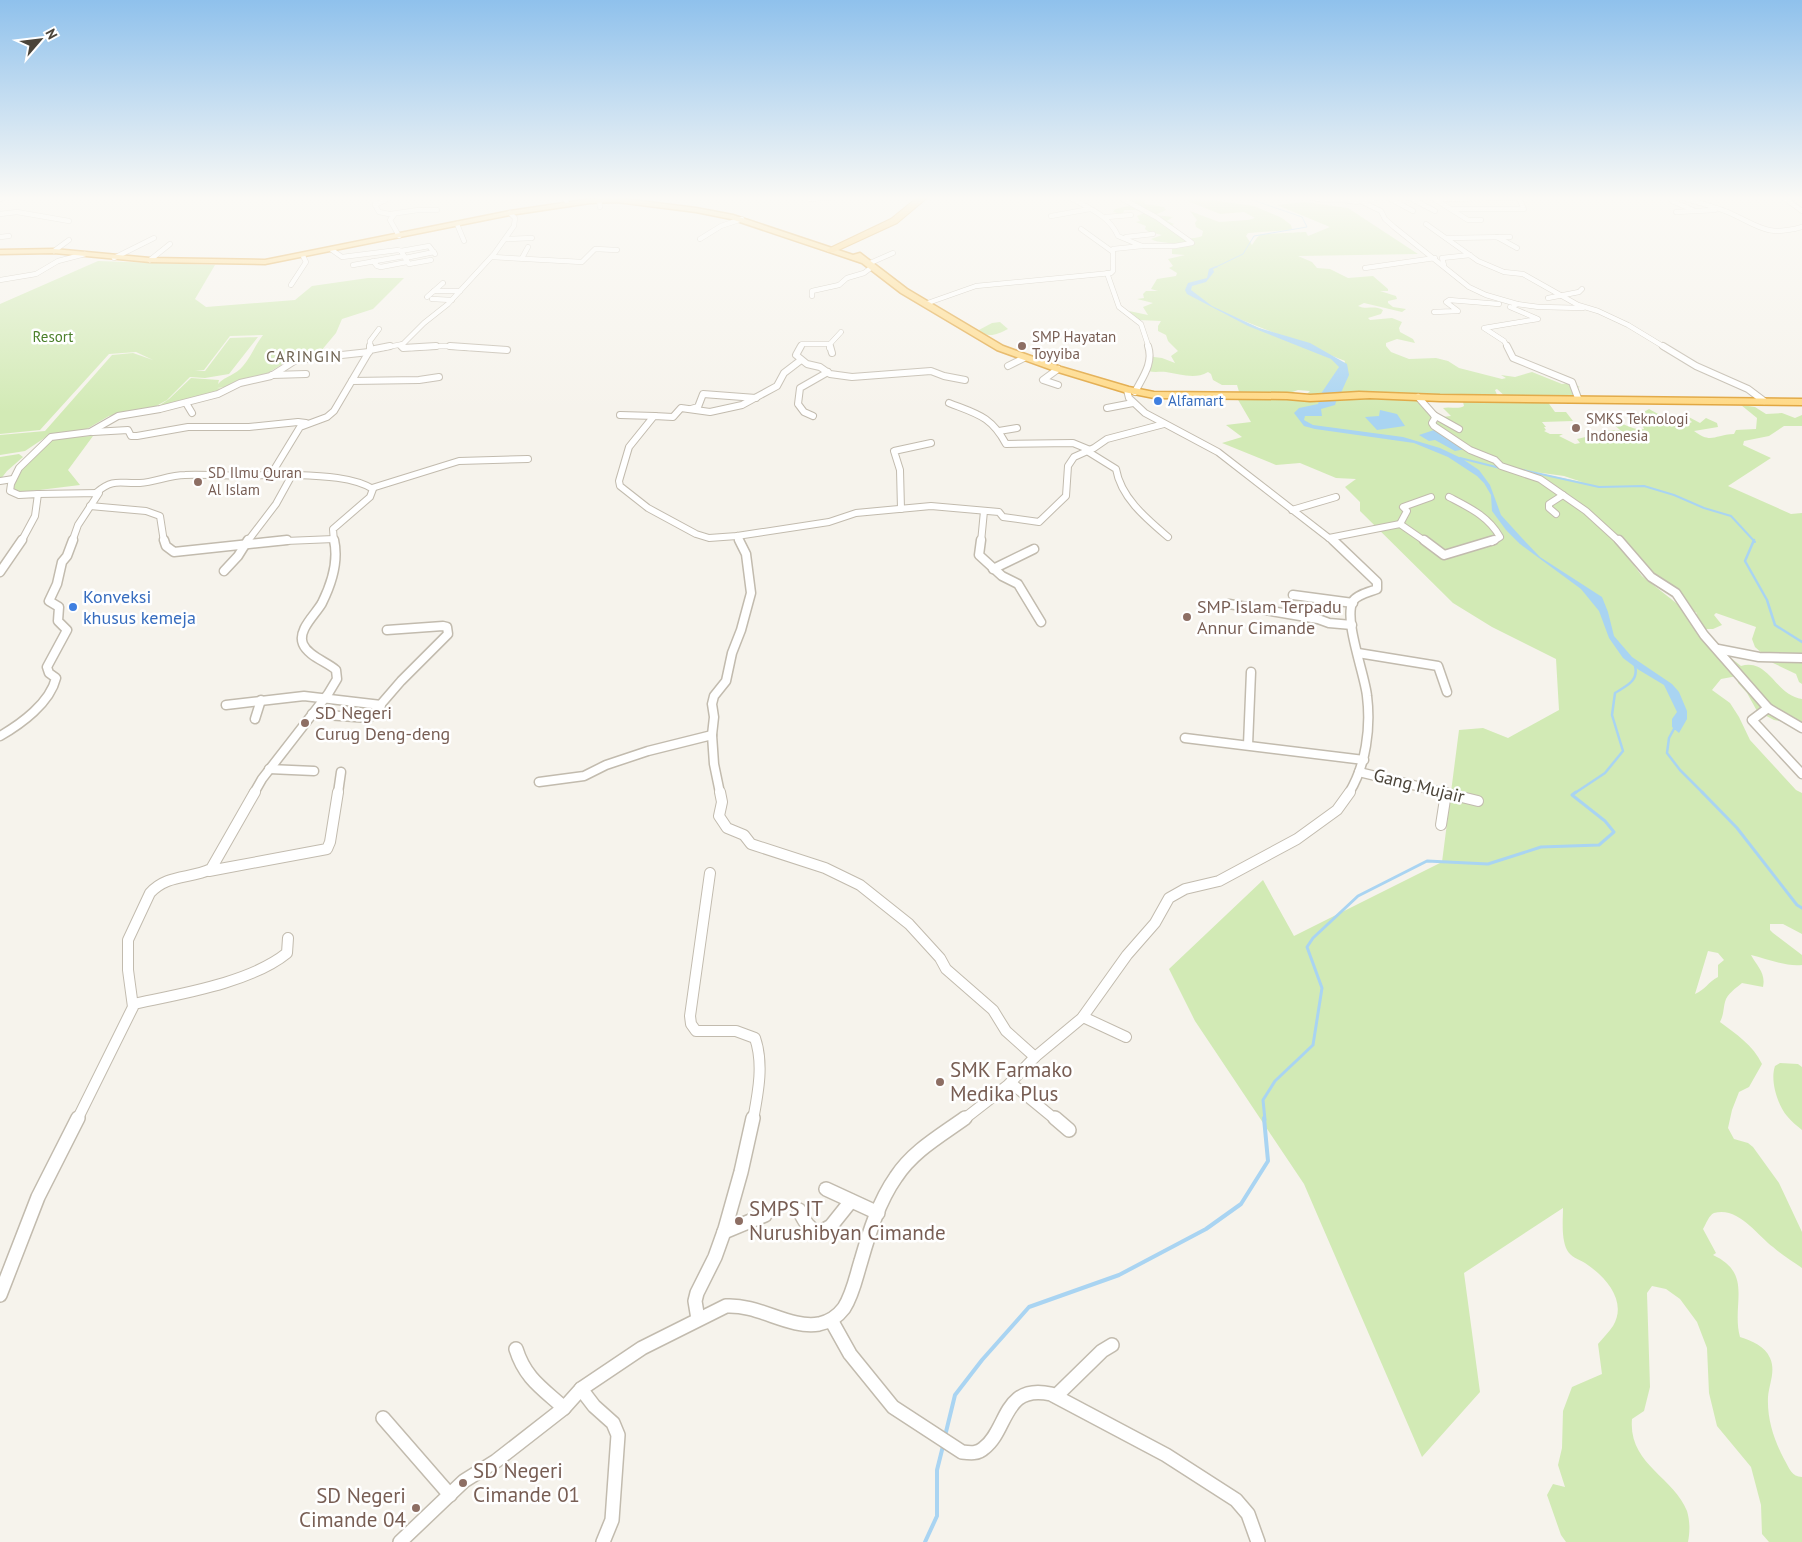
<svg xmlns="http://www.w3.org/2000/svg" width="1802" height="1542" viewBox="0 0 1802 1542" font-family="'PT Sans',sans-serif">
<rect width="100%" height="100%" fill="#f6f3ec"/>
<g fill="#d2eab5" fill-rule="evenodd">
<path d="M1103,197h40l2,7 19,3 2,3 -11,5 18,2 -6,4 7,3 -4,2c6,11 21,15 32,10l1,-5 -7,-4 -1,-4 2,-3 -7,-9 29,11 29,-2 7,-2 -11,-6 -24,2 -30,-12 -2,-2 2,-3 64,9 28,12 9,7 1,4 -3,1 -41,3 -2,3 6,9c2,-3 5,-8 8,-10 3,-1 44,-3 46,-3l2,4 22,-9 -53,-22 28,-3 43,6 70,46 -120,2 14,6 5,6 13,1 18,9 25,-2 15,13v2h-8l16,5 1,3 -9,2v2l5,4 13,2 -4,3 -38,-9 -6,3c8,4 17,-1 25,4l-2,4 -13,4 2,2 22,-2 10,4 -3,6 1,4 13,7 2,4 -18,-4 -11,4v3l5,6 18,7 27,-1 12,3 11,7 43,11 4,-1 -5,-3 14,2 17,-5 30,12 7,-1 11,4 -4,1 -4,5 6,4h-72l-9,-8 -2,1 3,7 -81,2 14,15 1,6 27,25 82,35 51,39 28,28 22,29 43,34 41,44 15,12c28,-8 34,29 61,33v33l-17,-10 -11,-2 -17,-9 -10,-18 -9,-10 -1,-7 -16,3 -9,11 18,13 9,14 11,23 46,50 6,3v141l-19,-10h-13v6l3,3 29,22v10c-15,2 -35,-6 -51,-10 6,11 15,18 12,32l-21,-4c-6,5 -15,11 -17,19 -2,8 -1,12 -5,20 16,12 33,23 42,42l-13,23 -10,5 -7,18 -4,18 6,11 14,4 5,4 26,36 23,49v36c-10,-7 -20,-13 -29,-21 -16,-12 -35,-41 -59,-34 -5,2 -8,11 -11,16l13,24 -3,2c41,19 18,49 27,82 12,4 25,9 30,21 6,13 -1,26 -2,39 -1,22 6,43 16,62 5,9 8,18 18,18v65h-33l-7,-8 -1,-29 -10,-38 -34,-41 -8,-33 -2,-45 -10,-26 -17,-23 -14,-10 -14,-3 -5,7 3,94 -6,24 -12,8c-4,45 42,58 55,92 3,10 3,21 1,31h-122l-5,-7 -14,-40 6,-11 12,3 -7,-22 4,-17 1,-37 9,-24 30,-13 -4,-30c5,-6 11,-12 15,-18 15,-25 -8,-50 -28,-63 -7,-4 -14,-6 -18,-13 -6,-12 -4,-30 -4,-42l-99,65 16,119 -58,65 -118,-273 -109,-163 -26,-52 94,-89 31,56 148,-74 17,-132 24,-2 25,10 51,-28 -3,-51 -64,-32 -39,-24 -93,-92v-9l-15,-15 11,-8 -20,-1 -36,-15 -24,2 -54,-22 20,-6 -16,-12 25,-3 -14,-24h160l-39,-6h-11l4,3 -15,-1 9,-33 -126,-50 113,48 6,4 2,6 -20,26h-14l4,-4 -12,-1 -14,5h-44l-3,-10h-15l-9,-5 -2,-6 -3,-2c-14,8 -27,2 -42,0 -8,-1 -16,2 -23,-4h4l-1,-12 16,2 13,5 -4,-7 7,-5 -10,-10 -2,-6 -8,-4v-5l3,-5 -23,-1 -9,-9 19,4 -5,-8 10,-4 -16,-4 7,-1 -1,-4 3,-3h12l-7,-2 6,-10 19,-3 1,-3 -8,-5 4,-2 -5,-7 17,-4 -13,-1v-5l7,-1c-8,-8 -20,-4 -28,-9l11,-4 -13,-3 -4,-3 1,-3 -10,-4 4,-1 -3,-5 7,-3 -8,-3h-12l-1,4 -10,-2 2,-3 17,-4c-10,-5 -17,-8 -28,-5l-3,-2zM1708,951l10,2 6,7 -6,5v12c-10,5 -13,13 -23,17z"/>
<path d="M98,261l117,4 -20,34 11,8 89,-7 17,-14 56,-8h36l-31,31 -31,10 -6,14 -15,18 -32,9 -26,16 -36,11 -10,1 7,1 -7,4 -60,14 12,-8 22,-21 28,2 -1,4c7,-8 18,-9 25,-18 8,-9 12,-21 20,-31l-33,1 -26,34 -9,1h10l25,-33 28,-1 -29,37 -24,4 -15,-1 -23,23 -16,9 -42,7 -24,14 -36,5 -24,16 -25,4v-20l45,-4 67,-76 21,-2 20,7 -17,-8 -27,2 -69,76 -40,4v-130z"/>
<path d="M1000,322l8,7c-12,6 -18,9 -31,2l15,-8z"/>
<path d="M1466,400l81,1 8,11h11l7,9 -31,1 4,5h-2l2,3 -2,1 6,3h13l-4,2 16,8 5,-1 -3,-4 17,-4 8,5 6,-1 -6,-8 18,-1 -9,-8c12,-1 21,9 33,7l-2,-4 -15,-8c9,-2 15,-4 22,-8l20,11 19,4 4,-2 -7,-7 15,8 6,-5 11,5 1,4 -24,4c17,13 20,4 40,3l2,-4 20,-1 1,-11 -16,-13 14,2 11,7 16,-1 13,5 7,-3v11h-18l-15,10 -25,5 -1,4 28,13 -43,28 63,28 11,-1v171l-3,-2 -3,-8 -23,-11 -18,-16 -3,-8 4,-12 -40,-14 -2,2 8,10 -9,4h-7l-7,-7 -4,-7 2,-2c-12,-6 -15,-12 -24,-19 -18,-14 -32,-19 -44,-39l-52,-51 -59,-35 64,13 -18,-6 -58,-8 -28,-15 -44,-31 9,-1 -1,-4 9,-1 -8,-8c8,-2 14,2 21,-2l-1,-4h3z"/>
<path d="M93,436l-25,34 12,15 -57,7 -10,-2 4,-15 32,-35 11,-3z"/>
<path d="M19,454l4,3 -16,14 -7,9v-23z"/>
<path d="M1780,1063l18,1 4,3v63c-5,-4 -11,-9 -15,-14 -10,-12 -17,-36 -12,-50z"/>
</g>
<g fill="#a9d4f2">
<path d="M1216,266l2,1 -5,2 1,3 -8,10 -14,4 -1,4 21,16 47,22 51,15 37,21 2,11 -9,20h-20l19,-28 -8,-8 -83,-33 -61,-32 -2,-4 3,-7 19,-5 2,-9z"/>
<path d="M1320,398l17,1 -2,6 -14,4 1,7h-17l-1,4 9,5 90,12 37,11 21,10 18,12 11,15 11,30 20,22 19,20 62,40 6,15 6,24 18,21 40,27 7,8 8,19v8l-8,14 -7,-6v-8l5,-7 -13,-27 -25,-15 -16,-12 -14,-20 -10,-27 -18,-22 -61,-45 -14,-14 -14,-19 -1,-16 -7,-12 -7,-7 -29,-19 -34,-14 -99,-14 -11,-3 -10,-13 5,-5 19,-4z"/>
<path d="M1380,410l17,4 8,12 -28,4 -12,-13 14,-1z"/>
<path d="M1434,430l31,19 -10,2 -20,-11 -6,1 -10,-6z"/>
</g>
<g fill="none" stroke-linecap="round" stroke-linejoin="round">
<path stroke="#a9d4f2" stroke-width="1" d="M1216,267l27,-13 11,-18 53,-9 -5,-10 -58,-20"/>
<g stroke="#a9d4f2" stroke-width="2">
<path d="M1460,458l40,10"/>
<path d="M1518,469l81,18 45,-1 30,9 30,13 27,8 24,26"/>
</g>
<g stroke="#a9d4f2" stroke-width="2.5">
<path d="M1754,540l-9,21 22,39 8,25 27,17"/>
<path d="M1675,727l-6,11 -2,15 13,17 23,23"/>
<path d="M1575,793l30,-20 18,-22 -11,-36 3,-22c11,-7 24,-12 20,-27"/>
</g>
<g stroke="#a9d4f2" stroke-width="3">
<path d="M1702,792l35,36 60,77 5,3"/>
<path d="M1265,1120l-2,-20 12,-19 38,-36 9,-57 -15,-41 6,-9 45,-42 69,-35 61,3 53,-17 58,-2 15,-13 -9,-11 -33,-26 4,-3"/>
</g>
<g stroke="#a9d4f2" stroke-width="4">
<path d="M945,1436l10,-41 27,-35 47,-53 90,-32 87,-46 35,-25 27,-43 -4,-43"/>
<path d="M925,1542l12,-26v-46l6,-24"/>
</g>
<defs>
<g id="minor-far4">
<path d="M376,197l-1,8 4,7 15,3 -4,5 9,16"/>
<path d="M1119,197l37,20 35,25"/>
<path d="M1308,197c17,5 32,1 49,5"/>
<path d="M1352,197l29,14 4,8 9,8 75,60 17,8 31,9"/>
<path d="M1387,197l26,14"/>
<path d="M1408,197l27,14"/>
<path d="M1680,197c15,5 30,8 45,14 32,13 40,27 77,16"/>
<path d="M1783,197l19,14"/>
<path d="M0,199l5,-2"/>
<path d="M810,199l30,-2"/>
<path d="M1435,199l83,-1"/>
<path d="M599,200l1,7"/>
<path d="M1436,200l32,20h13"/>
<path d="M1672,201l21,9"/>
<path d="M1363,202l16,-5"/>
<path d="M375,205l17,-8"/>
<path d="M1452,209h72l-6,-12"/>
<path d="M1676,212l39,-2"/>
<path d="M0,214l17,-2 52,9"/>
<path d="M391,214l27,-4h19"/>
<path d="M1051,216l39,-7"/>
<path d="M1106,217l25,-2"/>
<path d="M457,224l7,17"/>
<path d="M1426,224l52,37 26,11 19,2 55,31 20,6 30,14 38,23"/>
<path d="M1081,229l32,23"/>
<path d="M0,237l9,-1"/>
<path d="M1126,237l27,-3"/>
<path d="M1497,237l20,11"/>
<path d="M1446,238l64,-1"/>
<path d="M506,239l26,-1"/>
<path d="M700,239l21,-13 21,-7"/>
<path d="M1141,246h34l17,-3"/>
<path d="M332,250l10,7 56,-7 3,1 8,13 22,-4"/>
<path d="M54,251l15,-11"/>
<path d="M401,251l28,-5 6,8"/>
<path d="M492,257l90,5 13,-13 22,1"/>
<path d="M114,258l40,-20"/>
<path d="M405,258l29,-6"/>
<path d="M522,258l6,-11"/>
<path d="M150,260l20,-16"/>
<path d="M373,261l4,5 4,1 26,-5"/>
<path d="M868,264l25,-11"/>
<path d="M353,265l51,-9"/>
<path d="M1444,265l-2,-7 28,-3"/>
<path d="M1365,268l70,-10"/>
<path d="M1107,273l12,34 22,17 8,24"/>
<path d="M0,280l36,-6 22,-13 27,-7"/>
<path d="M291,285l15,-23 -3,-6"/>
<path d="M434,291h26"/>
<path d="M812,296v-5l27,-6 8,-7 17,-5 8,-6"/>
<path d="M427,297l16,-14"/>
<path d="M1548,298l31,-6 3,-3"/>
<path d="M432,299l20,1"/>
<path d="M925,304l51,-18 135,-13 2,-2v-22l29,-3 -24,-10c-9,-21 -30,-28 -49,-39"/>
<path d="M1514,306l3,-2 22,3 44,1"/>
<path d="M1434,312l24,-1 -12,-9 3,-2 50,4"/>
<path d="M401,346l2,2"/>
<path d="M370,348v-7l9,-12"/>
<path d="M383,348l20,-4 21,-21 24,-19 46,-50 20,-28 1,-8 -5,-5"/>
<path d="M411,348l33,-2 26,2"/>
<path d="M800,348l2,-4h28"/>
<path d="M829,348l1,-4 11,-12"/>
<path d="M1508,348l-4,-7 -20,-13 54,-9 -28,-12"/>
</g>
<g id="minor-far3">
<path d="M370,346v4"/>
<path d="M401,346l2,2 33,-2"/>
<path d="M450,346l57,4"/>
<path d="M801,346l-5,9 11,9 13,3 10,7 22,3 79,-6 13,5 21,4"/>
<path d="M830,346l2,7"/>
<path d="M1507,346l6,12 59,24 6,16"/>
<path d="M1663,346l33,20 52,23 16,12"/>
<path d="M801,360l-17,13 -7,13 -35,19 -32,7 -29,-4 -8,9 -19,-1 -25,31 -10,34 1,5 28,22 48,26 13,4 28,-2 92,-14 27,-9 75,-7 68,6 4,5 36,5 27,-26 2,-30 6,-9 20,-9 13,-9 57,-15"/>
<path d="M1008,366l16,-8"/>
<path d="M1058,369l-15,11 15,5"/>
<path d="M272,375l34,-1"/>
<path d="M352,381l67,-1 20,-3"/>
<path d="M1127,390l2,8 16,15 73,39 116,90"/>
<path d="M1135,392c7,-14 19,-29 13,-46"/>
<path d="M1418,397l16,18 1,3 -3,5 2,3 36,24 25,10 6,6 39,13 46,32 34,31"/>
<path d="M186,403l6,10"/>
<path d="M949,403c28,11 42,13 57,41l67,-1 17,7"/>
<path d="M1107,408l26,-5"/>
<path d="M691,409l7,-2 5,-13 53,4"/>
<path d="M620,415l35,1"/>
<path d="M1434,415l25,14"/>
<path d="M813,416l-9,-4 -6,-8 2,-16 28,-16"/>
<path d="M999,431l18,-3"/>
<path d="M93,432l35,-2 3,6h6l51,-9h61l49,-5 8,1"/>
<path d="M1087,451l29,18c5,29 31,50 52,68"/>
<path d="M0,481l13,-2"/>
<path d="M372,488l87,-27 69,-2"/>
<path d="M97,492c17,-14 23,-8 43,-9 15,-1 30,-8 45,-8 31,-1 62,3 92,-1"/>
<path d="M38,494l61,-1 -21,32 -6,17"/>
<path d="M1449,497c21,11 39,19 51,40l-8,5"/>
<path d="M90,506l56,5 14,5 4,26"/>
<path d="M901,509l-1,-39 -6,-19 37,-8"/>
<path d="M1292,510l44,-13"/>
<path d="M1556,514l-7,-6v-4l14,-9"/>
<path d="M1400,524l7,-13 -4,-4 28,-10"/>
<path d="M737,536l3,6"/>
<path d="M1329,538l71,-14 26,18"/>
<path d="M21,542l14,-26 3,-22 -19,1 -9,-4 1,-7 8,-16 32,-31 39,-5 28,-16 42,-7 58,-15 22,-11 31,-7 25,-16 73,-8"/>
<path d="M247,542l29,-38 16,-29"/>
<path d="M261,542l73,-3"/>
<path d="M334,542l-1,-13 37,-32 3,-8c-24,-15 -68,-13 -96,-15l-3,-1 1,-5 25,-41 27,-10 7,-6 36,-61 20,-4"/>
<path d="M981,542l3,-31"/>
</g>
<g id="minor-far2">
<path d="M164,540l2,6 8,6 113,-12"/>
<path d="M981,540l-2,15 23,21 16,8 23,38"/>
<path d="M1333,540l44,42v7c-7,3 -19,5 -24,12 -10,18 12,74 14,95 4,32 -1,69 -18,97"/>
<path d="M1424,540l20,15 50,-15"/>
<path d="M1619,540l32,37 25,16 28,42 64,73 34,20"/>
<path d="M993,569l41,-20"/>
<path d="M224,571l14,-15 10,-16"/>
<path d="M0,572l22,-32"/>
<path d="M1293,595l60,8"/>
<path d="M1229,604l89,15 11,4 23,2"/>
<path d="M1718,649l41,8 43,1"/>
<path d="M1358,653l80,13 9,26"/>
<path d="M226,705l78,-9 77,9"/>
<path d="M1768,708l-16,12 50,54"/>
<path d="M312,714l57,4 32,-37 47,-47 -1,-7 -4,-1 -56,4"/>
<path d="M255,719l6,-19"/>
<path d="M0,736c21,-12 50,-33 56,-58l-7,-5 -2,-6 20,-37 -9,-9 1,-14 -10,-6 8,-17 5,-22 5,-6 6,-16"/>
<path d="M1185,738l179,22"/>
<path d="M1248,745l3,-73"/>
<path d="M269,769l45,2"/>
<path d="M1359,772l87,21"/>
<path d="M539,782l45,-6 22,-11 42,-14 64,-16"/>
<path d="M254,793l8,-14 66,-85 9,-15 -1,-9c-9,-8 -28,-14 -33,-26 -6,-14 13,-30 19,-41 10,-20 17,-41 12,-63"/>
<path d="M338,793l3,-21"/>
<path d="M720,793l-6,-29 -2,-29 2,-18 -2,-13 2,-8 12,-15 6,-28 9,-23 10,-37 -5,-39 -7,-14"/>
</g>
<g id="minor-far1">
<path d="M720,792l2,10 -3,14 8,12 17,7 7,9 74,24 35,17 49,39 31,34 6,11 47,41 13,21 29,26"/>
<path d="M1441,792l37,9"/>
<path d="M1441,825l5,-32"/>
<path d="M209,871l118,-22 3,-7 8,-50"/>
<path d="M710,873l-20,143 1,8 5,7h40l19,7c9,26 3,55 -2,82"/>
<path d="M133,1004c46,-10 117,-21 154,-51l1,-15"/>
<path d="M1083,1017l43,20"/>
<path d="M1011,1083l45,37"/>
<path d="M77,1120l56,-113 -5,-37v-30l22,-47c17,-19 40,-14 61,-24l44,-77"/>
<path d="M963,1120l45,-35 27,-28 47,-39 45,-63 28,-32 14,-25 16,-9 34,-8 78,-42 40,-29 13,-18"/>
</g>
<g id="minor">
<path d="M1055,1118l14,12"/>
<path d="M826,1189l52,24"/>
<path d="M799,1210c5,10 9,19 20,23l12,-7 20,-25"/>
<path d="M724,1232l41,-17"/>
<path d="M0,1295l38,-98 40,-79"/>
<path d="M698,1319l-3,-18 2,-8 18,-36 10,-28 16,-57 12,-54"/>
<path d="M831,1320l19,34 43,53 69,45c8,1 16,2 22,-4 24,-18 19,-65 67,-54l115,61 70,45 12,14 10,28"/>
<path d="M516,1349c9,29 26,39 48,59"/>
<path d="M581,1389l13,17 19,17 5,12 -6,85 -9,22"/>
<path d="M1056,1396l46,-45 10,-6"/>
<path d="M383,1418l67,77"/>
<path d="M400,1542l64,-61 32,-20 68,-53 17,-19 61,-41 84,-42c33,-2 63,23 93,18 10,-2 19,-8 25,-16 9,-14 12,-31 17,-47 8,-28 18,-60 35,-84 17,-26 44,-41 69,-59"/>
</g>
<path id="tertiary" d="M562,197h5l3,8h-4z"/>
<path id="trunk" d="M617,198l79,10 37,7 120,40 7,-2 47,36 96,57 58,21 68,20 25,5 133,1 23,2 49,-3 81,3 362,4v6l-362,-4 -70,-3 -60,3 -23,-2 -133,-1 -30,-6 -69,-21 -58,-21 -96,-57 -39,-30 -131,-44 -35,-7 -79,-10 -27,1 -80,12 -245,49 -115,-2 -96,-9 -54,1v-4l54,-1 96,9 115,2 245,-49 80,-12z"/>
<path id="motorway" d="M918,197h10l-31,26 -63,29h-6l-2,-2 65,-31z"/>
</defs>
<use href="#minor-far4" stroke="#c2bbae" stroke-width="5.5"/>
<use href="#minor-far3" stroke="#c2bbae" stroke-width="8"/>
<use href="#minor-far2" stroke="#c2bbae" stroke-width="11"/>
<use href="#minor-far1" stroke="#c2bbae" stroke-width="12"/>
<use href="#minor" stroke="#c2bbae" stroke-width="16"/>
<use href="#tertiary" stroke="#c2bbae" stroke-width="3"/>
<use href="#trunk" stroke="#e0a43c" stroke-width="3"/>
<use href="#motorway" stroke="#e0a43c" stroke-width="2"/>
<use href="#minor-far4" stroke="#fff" stroke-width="4.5"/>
<use href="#minor-far3" stroke="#fff" stroke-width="6"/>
<use href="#minor-far2" stroke="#fff" stroke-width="8"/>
<use href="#minor-far1" stroke="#fff" stroke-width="10"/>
<use href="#minor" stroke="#fff" stroke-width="13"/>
<use href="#tertiary" fill="#fff" fill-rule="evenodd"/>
<use href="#trunk" fill="#ffd985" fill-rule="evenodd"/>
<use href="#motorway" fill="#ffcf6e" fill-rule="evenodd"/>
</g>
<linearGradient id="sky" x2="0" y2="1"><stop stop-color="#8fc1ec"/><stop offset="0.48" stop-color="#fbfaf6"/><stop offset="1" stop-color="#fbfaf6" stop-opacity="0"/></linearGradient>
<rect width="1802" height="413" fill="url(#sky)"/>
<g fill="#8d6e63" stroke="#fff" stroke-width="2">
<circle cx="1022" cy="346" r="5"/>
<circle cx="1576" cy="428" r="5"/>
<circle cx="198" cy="482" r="5"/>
<circle cx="1187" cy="617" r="5"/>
<circle cx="305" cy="723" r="5"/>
<circle cx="940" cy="1082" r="5"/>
<circle cx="739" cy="1221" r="5"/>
<circle cx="463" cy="1483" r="5"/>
<circle cx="416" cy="1508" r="5"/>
</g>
<g fill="#3f7fe0" stroke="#fff" stroke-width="2">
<circle cx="1158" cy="401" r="5"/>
<circle cx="73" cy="607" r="5"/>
</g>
<g text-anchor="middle" stroke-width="5" stroke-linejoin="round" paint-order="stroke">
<g font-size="15" fill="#4a7f2a" stroke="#fff">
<text x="53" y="342">Resort</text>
</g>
<g font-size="15" fill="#785e54" stroke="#fff" text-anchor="start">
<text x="1032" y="342">SMP Hayatan<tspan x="1032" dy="17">Toyyiba</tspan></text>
<text x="1586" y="424">SMKS Teknologi<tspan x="1586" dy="17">Indonesia</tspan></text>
<text x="208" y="478">SD Ilmu Quran<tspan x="208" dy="17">Al Islam</tspan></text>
</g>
<g font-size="15" fill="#366cbe" stroke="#fff" text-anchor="start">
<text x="1168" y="406">Alfamart</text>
</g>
<g font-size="16" letter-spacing="1" fill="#6e6250" stroke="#fff">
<text x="304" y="362">CARINGIN</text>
</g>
<g font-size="18" fill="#366cbe" stroke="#fff" text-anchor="start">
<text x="83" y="603">Konveksi<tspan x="83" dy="21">khusus kemeja</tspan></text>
</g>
<g font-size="18" fill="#785e54" stroke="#fff" text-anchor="start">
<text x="1197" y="613">SMP Islam Terpadu<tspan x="1197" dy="21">Annur Cimande</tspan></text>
<text x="315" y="719">SD Negeri<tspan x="315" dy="21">Curug Deng-deng</tspan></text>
</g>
<g font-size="18" fill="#4b4439" stroke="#fff">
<text transform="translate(1419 786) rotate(14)" y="6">Gang Mujair</text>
</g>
<g font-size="21" fill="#785e54" stroke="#fff" text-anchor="start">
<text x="950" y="1077">SMK Farmako<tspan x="950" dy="24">Medika Plus</tspan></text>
<text x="749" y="1216">SMPS IT<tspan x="749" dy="24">Nurushibyan Cimande</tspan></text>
<text x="473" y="1478">SD Negeri<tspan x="473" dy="24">Cimande 01</tspan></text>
<text x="406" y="1503" text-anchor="end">SD Negeri<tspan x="406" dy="24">Cimande 04</tspan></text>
</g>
</g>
<g transform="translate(40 40) rotate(62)" stroke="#ffffff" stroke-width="4" paint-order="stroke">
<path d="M0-4L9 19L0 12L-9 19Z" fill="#4b4439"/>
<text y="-8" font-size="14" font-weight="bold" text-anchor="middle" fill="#4b4439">N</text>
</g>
</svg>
